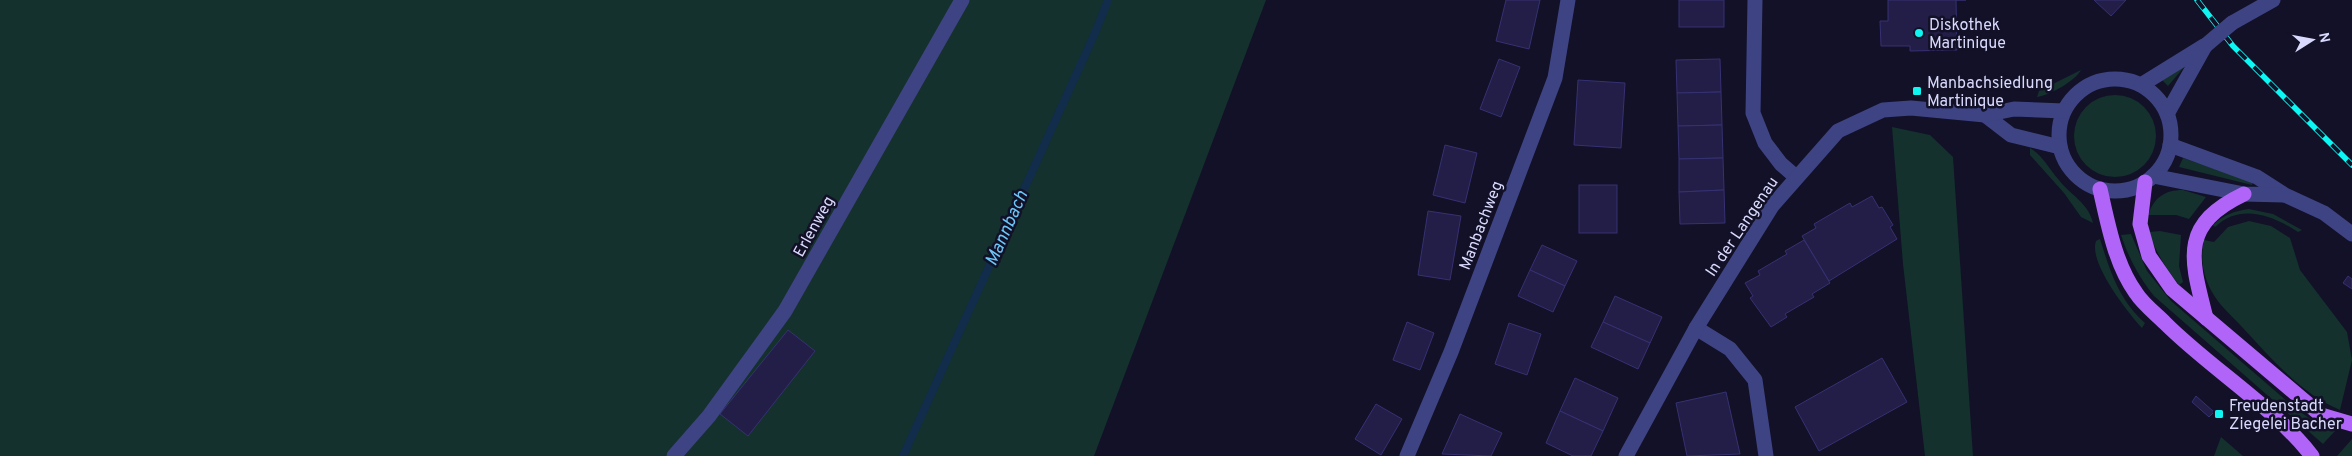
<svg xmlns="http://www.w3.org/2000/svg" width="2352" height="456" viewBox="0 0 2352 456" font-family="Overpass,sans-serif">
<rect width="100%" height="100%" fill="#121127"/>
<g fill="#14312d">
<path d="M0,0h1266l-172,456h-1094z"/>
<path d="M2191,59l-23,27 -7,-7z"/>
<path d="M2081,70c-6,11 -31,25 -44,27l2,-6z"/>
<circle cx="2115" cy="136" r="41"/>
<path d="M1892,127l38,8 23,22 20,299h-48l-22,-192z"/>
<path d="M2030,148c14,9 18,20 29,32 12,16 29,22 34,43l-12,-6 -17,-24 -34,-38z"/>
<path d="M2183,158l70,24 -1,3 -73,-18z"/>
<path d="M2183,190l23,7 -17,22 -13,-4h-28c6,-17 16,-25 35,-25z"/>
<path d="M2249,209l24,5 29,16 -4,2c-26,-17 -58,-29 -83,-5l-2,-2c11,-10 21,-14 36,-16z"/>
<path d="M2249,221l22,5 19,12 10,32 47,62 5,28 -12,50c-40,-17 -69,-52 -98,-83 -10,-11 -23,-22 -30,-35 -9,-16 -12,-34 -8,-52l10,2 14,-15z"/>
<path d="M2160,231l21,4 -2,31 4,16 -4,3c-13,-17 -23,-32 -30,-53z"/>
<path d="M2131,234l16,37 24,30 124,107 25,18 15,5 -12,13 -169,-148c-15,-19 -25,-37 -33,-61z"/>
<path d="M2100,239c10,32 19,61 45,84l-3,5c-14,-15 -54,-66 -46,-87z"/>
<path d="M2221,437l22,19h-29z"/>
<path d="M2352,439v17h-15z"/>
</g>
<g fill="none" stroke-linecap="round" stroke-linejoin="round">
<path stroke="#112d4b" stroke-width="8" d="M903,456l192,-423 13,-33"/>
</g>
<g fill="#221e48" stroke="#363172">
<path d="M1506,0h34l-11,49 -33,-8z"/>
<rect x="1679" y="0" width="45" height="27"/>
<path d="M1888,0h78h-10l1,50 -47,1v-5h-29l-1,-25h8z"/>
<path d="M2094,0h32l-15,16z"/>
<path d="M1499,59l21,8 -19,50 -21,-8z"/>
<path d="M1720,59l1,33 -44,1 -1,-33z"/>
<path d="M1578,80l47,3 -4,65 -47,-3z"/>
<path d="M1721,92l1,33 -44,1 -1,-33z"/>
<path d="M1722,125l1,33 -44,1 -1,-33z"/>
<path d="M1445,145l32,8 -12,50 -32,-8z"/>
<path d="M1723,158l1,32 -45,2v-33z"/>
<rect x="1579" y="185" width="38" height="48"/>
<path d="M1724,190l1,33 -45,1 -1,-32z"/>
<path d="M1872,196l7,12 3,-1 11,18 -3,2 7,12 -68,42 -27,-45 14,-8 -2,-4 36,-21 2,4z"/>
<path d="M1428,211l33,5 -11,64 -32,-5z"/>
<path d="M1804,240l26,43 -18,11 2,3 -29,17 2,3 -16,10 -21,-29 3,-2 -8,-13 15,-8 -2,-4 29,-17 -2,-3z"/>
<path d="M1542,245l35,16 -12,25 -35,-16z"/>
<path d="M1530,270l35,16 -12,26 -35,-16z"/>
<path d="M2348,276l4,3v10l-9,-6z"/>
<path d="M1615,296l47,21 -12,26 -47,-21z"/>
<path d="M1407,322l27,11 -14,37 -27,-10z"/>
<path d="M1603,322l47,21 -12,26 -47,-22z"/>
<path d="M1509,323l32,11 -14,41 -32,-11z"/>
<path d="M788,330l27,21 -67,85 -28,-22z"/>
<path d="M1882,358l25,44 -88,49 -24,-44z"/>
<path d="M1575,378l43,20 -15,33 -43,-20z"/>
<path d="M1726,392l14,62 -53,2 -11,-53z"/>
<path d="M2196,396l18,16 -5,5 -17,-15z"/>
<path d="M1376,404l26,15 -21,36 -26,-16z"/>
<path d="M1560,411l43,20 -12,25h-18l-27,-13z"/>
<path d="M1460,414l42,19 -11,23 -49,-2z"/>
</g>
<g fill="none" stroke-linecap="round" stroke-linejoin="round">
<g stroke="#3e4384" stroke-width="15">
<path d="M1755,0l-2,113 12,30 16,21 15,13"/>
<path d="M2232,23l41,-23"/>
<circle cx="2115" cy="135" r="56"/>
<path d="M2141,85l63,-39"/>
<path d="M2167,114l38,-68"/>
<path d="M1985,115l26,20 49,12"/>
<path d="M2170,145l87,32 28,18 39,18 28,21"/>
<path d="M2153,176l91,18 40,1"/>
<path d="M1696,328l34,21 25,31 11,76"/>
<path d="M674,456l35,-40 76,-105 177,-311"/>
<path d="M1407,456l44,-104 104,-274 13,-78"/>
<path d="M1626,456l70,-128 76,-122 66,-75 45,-21 28,-2 74,7 29,-6 50,2"/>
</g>
<g stroke="#b165f8" stroke-width="15">
<path d="M2145,182l-5,42 9,32 23,33 149,126 31,9"/>
<path d="M2100,189c8,35 15,75 36,104 7,11 20,21 29,30 45,45 109,84 147,133"/>
<path d="M2206,318c-15,-59 -27,-93 38,-124"/>
</g>
<defs>
<path id="rail" d="M2197,0l36,46 119,119"/>
</defs>
<use href="#rail" stroke="#0ef5f2" stroke-width="5.5"/>
<use href="#rail" stroke="#121127" stroke-width="4" stroke-dasharray="11" stroke-linecap="butt"/>
<path stroke="#3e4384" stroke-width="15" d="M2205,46l27,-23"/>
</g>
<g fill="#0ef5f2" stroke="#121127" stroke-width="2">
<circle cx="1919" cy="33" r="5"/>
<rect x="1912" y="86" width="10" height="10" rx="2.5"/>
<rect x="2214" y="409" width="10" height="10" rx="2.5"/>
</g>
<g text-anchor="middle" stroke-width="5" stroke-linejoin="round" paint-order="stroke">
<g font-size="16" fill="#d9d9fd" stroke="#121127" text-anchor="start">
<text x="1929" y="30">Diskothek<tspan x="1929" dy="18">Martinique</tspan></text>
<text x="1927" y="88">Manbachsiedlung<tspan x="1927" dy="18">Martinique</tspan></text>
<text x="2229" y="411">Freudenstadt<tspan x="2229" dy="18">Ziegelei Bacher</tspan></text>
</g>
<g font-size="16" fill="#d9d9fd" stroke="#121127">
<text transform="translate(1480 225) rotate(-69)" y="6">Manbachweg</text>
<text transform="translate(813 226) rotate(-61)" y="6">Erlenweg</text>
<text transform="translate(1741 226) rotate(-56)" y="6">In der Langenau</text>
</g>
<g font-size="18" font-style="italic" fill="#6cc7f9" stroke="#121127">
<text transform="translate(1006 228) rotate(-66)" y="6">Mannbach</text>
</g>
</g>
<g transform="translate(2312 40) rotate(79)" stroke="#121127" stroke-width="4" paint-order="stroke">
<path d="M0-4L9 19L0 12L-9 19Z" fill="#d9d9fd"/>
<text y="-8" font-size="14" font-weight="bold" text-anchor="middle" fill="#d9d9fd">N</text>
</g>
</svg>
